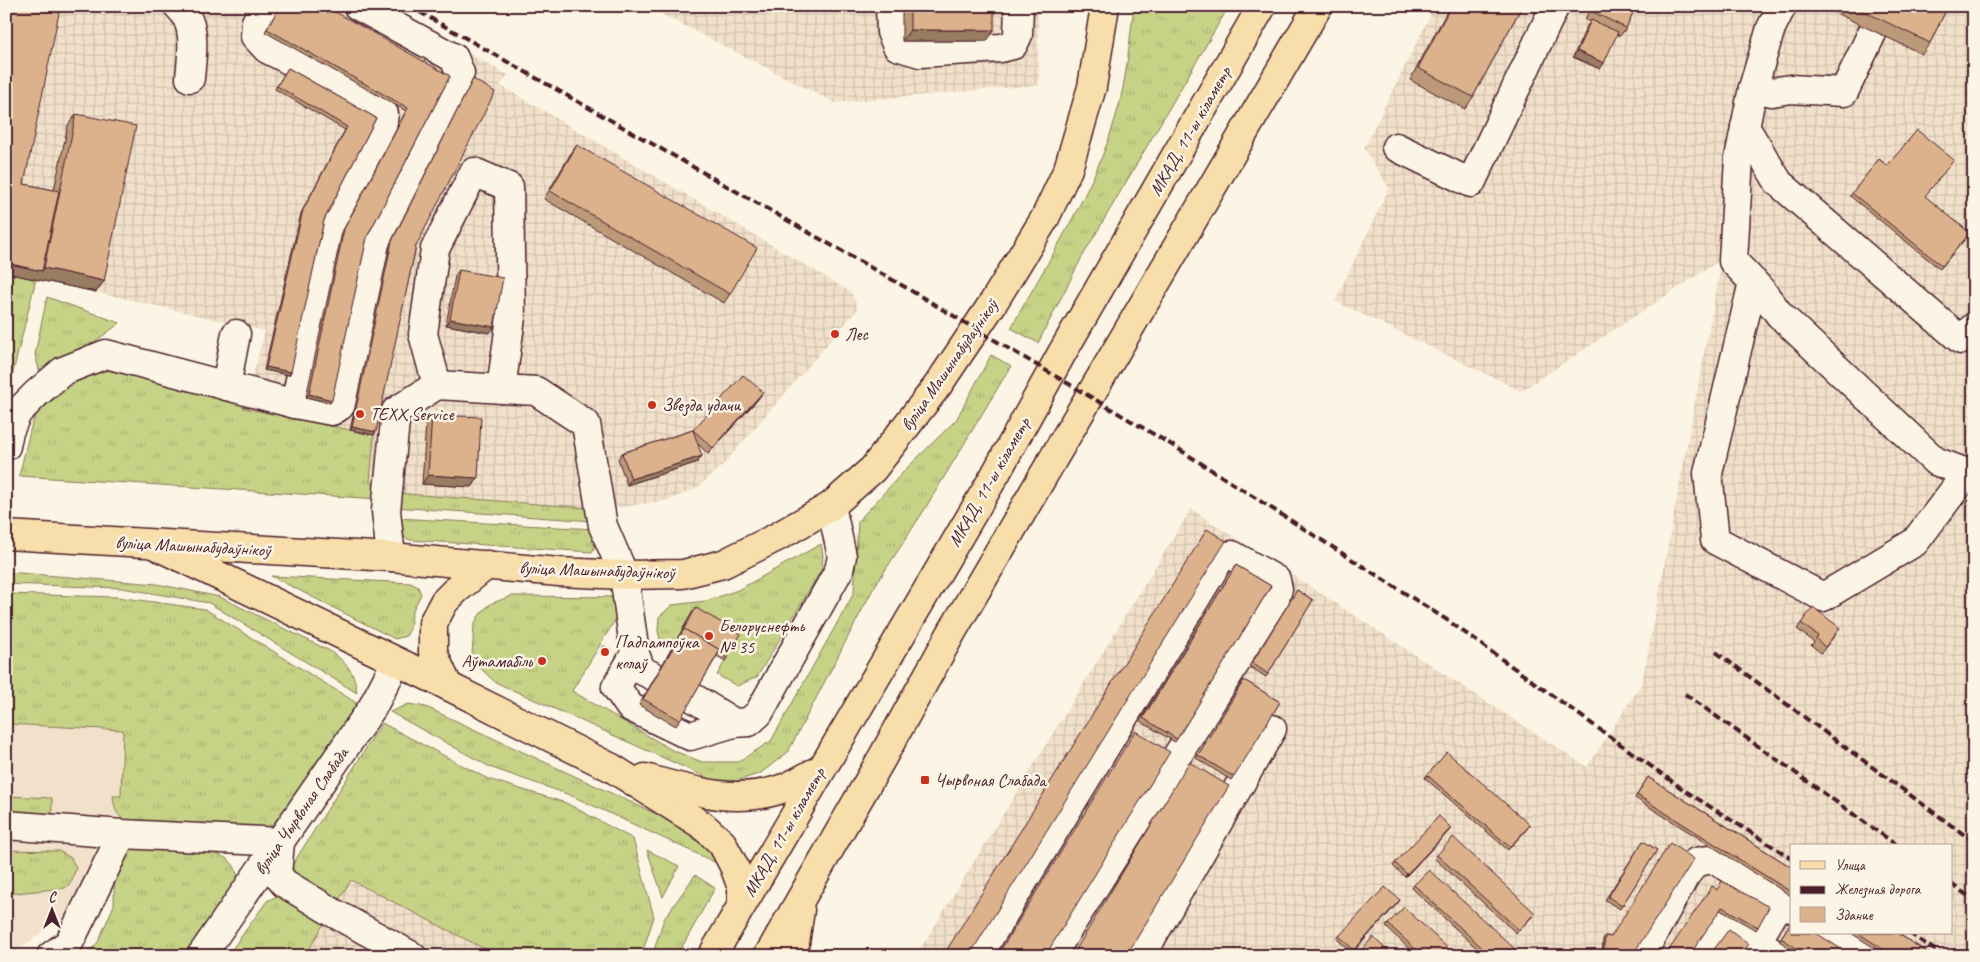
<svg xmlns="http://www.w3.org/2000/svg" width="1980" height="962" viewBox="0 0 1980 962" font-family="Caveat,sans-serif">
<defs>
<pattern id="industrial-grid" width="8" height="8" patternUnits="userSpaceOnUse" patternTransform="scale(1.25)"><rect width="8" height="8" fill="#f2e1ca"/><path d="M0 4h8M4 0v8" fill="none" stroke="#d1c1ae"/></pattern>
<pattern id="grass-tufts" width="24" height="20" patternUnits="userSpaceOnUse" patternTransform="scale(1.25)"><rect width="24" height="20" fill="#c6d286"/><path d="M3 7l-1-3M5 7V3M7 7l1-3M15 17l-1-3M17 17v-4M19 17l1-3" fill="none" stroke="#acb474"/></pattern>
</defs>
<rect width="100%" height="100%" fill="#fcf5e5"/>
<filter id="ink" filterUnits="userSpaceOnUse"><feTurbulence type="fractalNoise" baseFrequency=".02" numOctaves="2"/><feDisplacementMap in="SourceGraphic" scale="10" xChannelSelector="R" yChannelSelector="G"/><feConvolveMatrix kernelMatrix="1 2 1 2 8 2 1 2 1" color-interpolation-filters="sRGB"/></filter>
<g filter="url(#ink)">
<path fill="#f2e1ca" d="M6,719l122,3 -6,112 -8,47 -105,75h-3z"/>
<g fill="url(#industrial-grid)" fill-rule="evenodd">
<path d="M6,6h374l128,69 -8,10 351,207 7,17 -135,156 -26,23 -28,12 -47,7 -22,-2 -11,3 -200,-16 -19,-10 3,-47 -129,-27 21,-77 -169,-39 -90,-19z"/>
<path d="M646,6h392l1,79 -204,18z"/>
<path d="M1435,6h539v950h-1058l275,-447 396,258 55,-84 80,-424 -201,132 -186,-90 54,-113 -25,-40zM1791,846h160v87h-160z"/>
<path d="M351,880l141,73 -1,3h-186z"/>
</g>
<g fill="url(#grass-tufts)" stroke="#887858">
<path d="M1134,6h95l-148,253 -43,84 -27,-15c37,-68 84,-138 105,-212 11,-36 13,-73 18,-110z"/>
<path d="M6,273l30,6 -30,122z"/>
<path d="M47,297l73,26 -62,46 -19,1 -4,-16z"/>
<path d="M991,355l20,11 -88,146 -50,77 -85,163 -27,21 -30,10 -23,-5 -213,-96 -16,-15 -7,-12 2,-30 6,-11 10,-10 21,-8 108,1 1,15 -48,79 100,59 30,12h36l33,-21 83,-148 4,-72 49,-53 49,-48z"/>
<path d="M106,370l140,29 -2,9 130,27 -4,47 19,10 -10,7 -360,-23 13,-53 7,-12 46,-36z"/>
<path d="M395,493l194,15 3,13 -197,-14z"/>
<path d="M397,518l197,11 3,13 -5,10 -182,-12 -10,-5z"/>
<path d="M821,544l2,11 -1,14 -65,108 -20,9 -20,-11 22,-38 -67,10 -12,-8 -2,-8 1,-14 13,-12 34,-4 32,-11z"/>
<path d="M6,572l151,12 63,13 112,55c16,13 23,20 25,41l-148,-90 -87,-15 -116,-4z"/>
<path d="M271,576l140,7 7,4 3,7 -9,18 -2,17 -4,7 -11,3z"/>
<path d="M6,594l111,3 88,12 150,93 1,6 -2,6 -81,111 -13,5 -128,-7c-15,-6 -17,-11 -19,-27h8l2,-66 -117,-6z"/>
<path d="M409,704l17,3 256,119 23,15 14,23 -149,-69 -78,-27 -102,-56z"/>
<path d="M382,723l106,56 78,24 67,36 21,78 -13,39h-150l1,-3 -141,-73 -14,23 -45,-27 -1,-9z"/>
<path d="M6,796l46,2v25l-46,-4z"/>
<path d="M134,848l79,5c21,6 24,14 26,35l-46,68h-108l13,-14 16,-37v-24l6,-27z"/>
<path d="M6,850l53,1 12,7 5,10 -5,15 -6,5 -59,6z"/>
<path d="M647,850l32,16 -16,31z"/>
<path d="M695,875l20,13 -38,68h-25l12,-37z"/>
<path d="M281,894l45,26 -21,36h-78l40,-55z"/>
</g>
<g fill="none" stroke-linecap="round" stroke-linejoin="round">
<defs>
<g id="minor">
<path d="M178,6c20,18 14,48 12,72"/>
<path d="M265,6l-9,16 -1,14 12,13 109,55 8,10 -2,15 -50,98 -37,177"/>
<path d="M890,6l1,26 6,14 23,7 81,-5 12,-3 5,-10 1,-29"/>
<path d="M1782,6l-11,22 -18,60 -14,70 -6,103 27,28 20,26 155,146 32,12h7"/>
<path d="M1753,88l19,4 18,-3 54,3 29,-61"/>
<path d="M1745,127l34,56 182,157 13,-13"/>
<path d="M1396,147l75,36 84,-177"/>
<path d="M1753,282l-45,191 7,67 108,57 92,-55 52,-69"/>
<path d="M437,385l-14,-51 12,-85 39,-77 35,15 2,130 -10,72"/>
<path d="M226,386l10,-52"/>
<path d="M6,446l3,-14 8,-19 20,-20 26,-22 43,-17 189,50 37,7 8,-5 8,-13 27,-150 79,-150 6,-20 -6,-15 -96,-52"/>
<path d="M391,557l-5,-46 10,-100 41,-26 99,6 50,33 17,102 21,49 11,79 6,16 14,7"/>
<path d="M635,654l-19,33 14,20 60,29 44,-13"/>
<path d="M692,697l42,26 15,-1 10,-9 80,-143 3,-14 -11,-50"/>
<path d="M6,825l116,9 158,8 -3,32 7,9 48,29 80,44"/>
<path d="M1830,933l36,23"/>
<path d="M51,956l18,-13 53,-109"/>
<path d="M201,956l171,-248 24,-46"/>
<path d="M978,956l243,-399 11,-2 44,25 2,9 -4,13 -223,354"/>
<path d="M1141,956l131,-227"/>
<path d="M1641,956l44,-80 11,-14 19,-3 76,49"/>
<path d="M1699,956l17,-31 8,-2 56,33"/>
<path d="M1748,956l33,-55"/>
</g>
<path id="major" d="M6,535l385,22 168,15 65,3 59,-1 40,-10 54,-27 54,-31 42,-37 65,-84 55,-82 52,-85 23,-49 24,-82 13,-81"/>
<g id="highway">
<path d="M155,545l293,141 164,82 90,57 20,18 12,23 8,22v16"/>
<path d="M448,686l-15,-33v-30l11,-21 13,-13 30,-24"/>
<path d="M645,778c46,13 94,28 142,9 11,-5 23,-12 34,-18"/>
<path d="M712,956l283,-481 67,-122 200,-347"/>
<path d="M768,956l114,-198 71,-128 365,-624"/>
<path d="M793,956l7,-46"/>
</g>
</defs>
<use href="#minor" stroke="#4a1f2b" stroke-width="31"/>
<use href="#major" stroke="#4a1f2b" stroke-width="31"/>
<use href="#highway" stroke="#4a1f2b" stroke-width="31"/>
<use href="#minor" stroke="#fcf5e5" stroke-width="28"/>
<use href="#major" stroke="#f8deab" stroke-width="28"/>
<use href="#highway" stroke="#f8deab" stroke-width="28"/>
<g stroke="#4a1f2b" stroke-width="4" stroke-dasharray="8 4" stroke-linecap="butt">
<path d="M409,6l489,277 279,165 270,172 240,172 104,66"/>
<path d="M1716,652l258,190"/>
<path d="M1685,694l213,152"/>
<path d="M1951,884l23,16"/>
<path d="M1909,933l35,23"/>
</g>
</g>
<g fill="#bc9978" stroke="#4a1f2b">
<path d="M280,6l170,70 -83,161 -37,166 -24,-6 36,-165 64,-121 -141,-79z"/>
<path d="M902,6h92l-7,35h-85z"/>
<path d="M1450,6h72l-49,91 -8,12 -55,-29z"/>
<path d="M1591,6h45l-10,22 -6,8 -4,-2 -12,29 -4,6 -27,-12 14,-31 3,-4 -5,-2z"/>
<path d="M1821,6h127l-18,37 -8,11z"/>
<path d="M288,68l88,50 -52,102 -35,155 -25,-5 37,-157 44,-83 -70,-41z"/>
<path d="M473,79l-57,167 -42,189 -24,-5 40,-186z"/>
<path d="M76,114l28,167 -8,11 -90,-19 18,-89 30,6 14,-65z"/>
<path d="M577,145l153,149 -6,9 -180,-104 27,-46z"/>
<path d="M1879,159l91,74 -30,36 -90,-73z"/>
<path d="M459,270l31,63 -44,-8 9,-49z"/>
<path d="M759,398l-51,56 -10,-10v18l-71,23 -9,-26 4,-6 71,-23z"/>
<path d="M432,415l46,63 -6,9 -50,-3 4,-61z"/>
<path d="M1236,565l35,21 -96,156 -35,-21z"/>
<path d="M1297,590l16,10 -47,77 -17,-11z"/>
<path d="M693,611l34,47 -2,3 -8,-5 -41,70 -37,-21z"/>
<path d="M1801,623l35,11 -15,19 -10,-8 3,-3 -17,-13z"/>
<path d="M604,646l7,4 -4,6 -7,-4z"/>
<path d="M1244,680l36,22 -49,78 -35,-22z"/>
<path d="M1427,775l101,53 -20,22 -83,-72z"/>
<path d="M1648,777l143,90v29l-156,-98z"/>
<path d="M1451,828l-46,49 -12,-11 2,-3z"/>
<path d="M1643,841l14,9 -37,59 -15,-9z"/>
<path d="M1437,855l96,61 -17,17 -82,-75z"/>
<path d="M1414,885l102,65 -5,6h-26l-73,-68z"/>
<path d="M1712,886l46,41 -2,3 -36,-20z"/>
<path d="M1400,900l-48,53 -15,-14 2,-3z"/>
<path d="M1791,922l57,34h-46l-23,-15z"/>
<path d="M1388,924l68,32h-39l-31,-29z"/>
<path d="M1851,933h46l36,23h-46z"/>
<path d="M1605,936l6,1 21,19h-30l1,-17z"/>
</g>
<g fill="#997d62" stroke="#4a1f2b">
<path d="M834,6h20l-5,7z"/>
<path d="M910,30h84l-7,11h-85z"/>
<path d="M1577,51l27,12 -4,6 -27,-12z"/>
<path d="M6,263l36,8 2,-3 60,13 -8,11 -90,-19z"/>
<path d="M450,319l44,8 -4,6 -44,-8z"/>
<path d="M266,367l25,5 -2,3 -25,-5z"/>
<path d="M763,392l-4,6 -51,56 5,-6z"/>
<path d="M309,394l23,6 -2,3 -24,-6z"/>
<path d="M352,427l24,5 -2,3 -24,-5z"/>
<path d="M702,456l-4,6 -71,23 4,-6z"/>
<path d="M428,475l50,3 -6,9 -50,-3z"/>
<path d="M1451,828l-2,3 -44,46 2,-3z"/>
<path d="M1400,900l-2,3 -46,50 2,-3z"/>
</g>
<g fill="#dbb28c" stroke="#4a1f2b">
<path d="M6,6h46l8,2 -36,176 35,7 -17,80 -36,-8z"/>
<path d="M280,6h45l125,70 -83,161 -35,163 -23,-6 35,-165 64,-121 -141,-79z"/>
<rect x="910" y="6" width="84" height="24"/>
<path d="M1451,6h71l-49,91 -55,-29z"/>
<path d="M1594,6h42l-10,22 -35,-17z"/>
<path d="M1853,6h95l-18,37z"/>
<path d="M1591,20l27,12 -14,31 -27,-12z"/>
<path d="M288,68l88,50 -52,102 -33,152 -25,-5 37,-157 44,-83 -70,-41z"/>
<path d="M473,79l22,13 -79,154 -40,186 -24,-5 40,-186z"/>
<path d="M76,114l60,12 -32,155 -60,-13z"/>
<path d="M1917,130l37,30 -29,36 45,37 -28,33 -90,-73 27,-34 8,7z"/>
<path d="M577,145l180,103 -27,46 -180,-103z"/>
<path d="M459,270l44,8 -9,49 -44,-8z"/>
<path d="M743,375l20,17 -50,56 -20,-18z"/>
<path d="M432,415l49,2 -3,61 -50,-3z"/>
<path d="M693,430l9,26 -71,23 -9,-26z"/>
<path d="M1207,529l19,12 -257,415h-26z"/>
<path d="M1236,565l35,21 -94,153 -34,-21z"/>
<path d="M1297,590l16,10 -45,74 -16,-11z"/>
<path d="M1813,607l27,21 -15,19 -9,-8 2,-3 -17,-13z"/>
<path d="M696,608l45,26 -14,24 -9,-5 2,-3 -36,-21 -2,3z"/>
<path d="M684,629l36,21 -40,70 -37,-21z"/>
<path d="M604,646l7,4 -2,3 -7,-4z"/>
<path d="M1244,680l36,22 -46,75 -36,-22z"/>
<path d="M1135,731l35,21 -125,204h-48z"/>
<path d="M1447,752l83,73 -20,22 -83,-72z"/>
<path d="M1189,762l40,24 -103,170h-54z"/>
<path d="M1648,777l143,90v25l-154,-97z"/>
<path d="M1439,816l12,12 -44,46 -12,-11z"/>
<path d="M1453,837l82,76 -16,17 -82,-75z"/>
<path d="M1643,841l14,9 -35,56 -14,-9z"/>
<path d="M1670,843l24,16 -62,97h-29l2,-20 6,1z"/>
<path d="M1429,870l87,80 -6,6h-19l-77,-71z"/>
<path d="M1722,881l47,26 -11,20 -36,-20 -33,49h-24l47,-70 5,4z"/>
<path d="M1385,887l15,13 -46,50 -15,-14z"/>
<path d="M1404,907l52,49h-33l-35,-32z"/>
<path d="M1791,922v11h25l33,21 -1,2h-39l-28,-18z"/>
<path d="M1729,929l20,15 -9,12h-31z"/>
<path d="M1858,933h39l36,23h-39z"/>
<path d="M1373,937l20,19h-36v-1z"/>
<path d="M1763,950l9,6h-12z"/>
</g>
</g>
<g fill="#c8321e" stroke="#fcf5e5" stroke-width="2">
<circle cx="835" cy="334" r="5"/>
<circle cx="652" cy="405" r="5"/>
<circle cx="360" cy="414" r="5"/>
<circle cx="709" cy="636" r="5"/>
<circle cx="605" cy="652" r="5"/>
<circle cx="542" cy="661" r="5"/>
<rect x="920" y="775" width="10" height="10" rx="2.5"/>
</g>
<g text-anchor="middle" stroke-width="5" stroke-linejoin="round" paint-order="stroke">
<g font-size="18" fill="#4a1f2b" stroke="#fcf5e5">
<text transform="translate(1190 131) rotate(-60)" y="6">МКАД, 11-ы кіламетр</text>
<text transform="translate(949 365) rotate(-55)" y="6">вуліца Машынабудаўнікоў</text>
<text transform="translate(989 482) rotate(-60)" y="6">МКАД, 11-ы кіламетр</text>
<text transform="translate(193 546) rotate(3)" y="6">вуліца Машынабудаўнікоў</text>
<text transform="translate(597 570) rotate(2)" y="6">вуліца Машынабудаўнікоў</text>
<text transform="translate(301 811) rotate(-55)" y="6">вуліца Чырвоная Слабада</text>
<text transform="translate(784 832) rotate(-60)" y="6">МКАД, 11-ы кіламетр</text>
</g>
<g font-size="18" fill="#4a1f2b" stroke="#fcf5e5" text-anchor="start">
<text x="845" y="340">Лес</text>
<text x="662" y="411">Звезда удачи</text>
<text x="370" y="420">TEXX Service</text>
<text x="719" y="632">Белоруснефть<tspan x="719" dy="21">№ 35</tspan></text>
<text x="615" y="648">Падпампоўка<tspan x="615" dy="21">колаў</tspan></text>
<text x="532" y="667" text-anchor="end">Аўтамабіль</text>
<text x="935" y="786">Чырвоная Слабада</text>
</g>
</g>
<rect width="1980" height="962" fill="none" stroke="#fcf5e5" stroke-width="25"/>
<rect x="12" y="12" width="1955" height="937" fill="none" stroke="#4a1f2b" stroke-width="2" filter="url(#ink)"/>
<rect x="1790" y="844" width="162" height="90" fill="#fcf5e5" stroke="#b59f9b"/>
<rect x="1800" y="861" width="25" height="8" fill="#f8deab" stroke="#b59f9b"/>
<text x="1835" y="870" font-size="15" fill="#4a1f2b">Улица</text>
<rect x="1800" y="886" width="25" height="8" fill="#4a1f2b" stroke="#b59f9b"/>
<text x="1835" y="894" font-size="15" fill="#4a1f2b">Железная дорога</text>
<rect x="1800" y="907" width="25" height="15" fill="#dbb28c" stroke="#b59f9b"/>
<text x="1835" y="920" font-size="15" fill="#4a1f2b">Здание</text>
<g transform="translate(52 910)" stroke="#fcf5e5" stroke-width="4" paint-order="stroke">
<path d="M0-4L9 19L0 12L-9 19Z" fill="#4a1f2b"/>
<text y="-8" font-size="14" font-weight="bold" text-anchor="middle" fill="#4a1f2b">С</text>
</g>
</svg>
